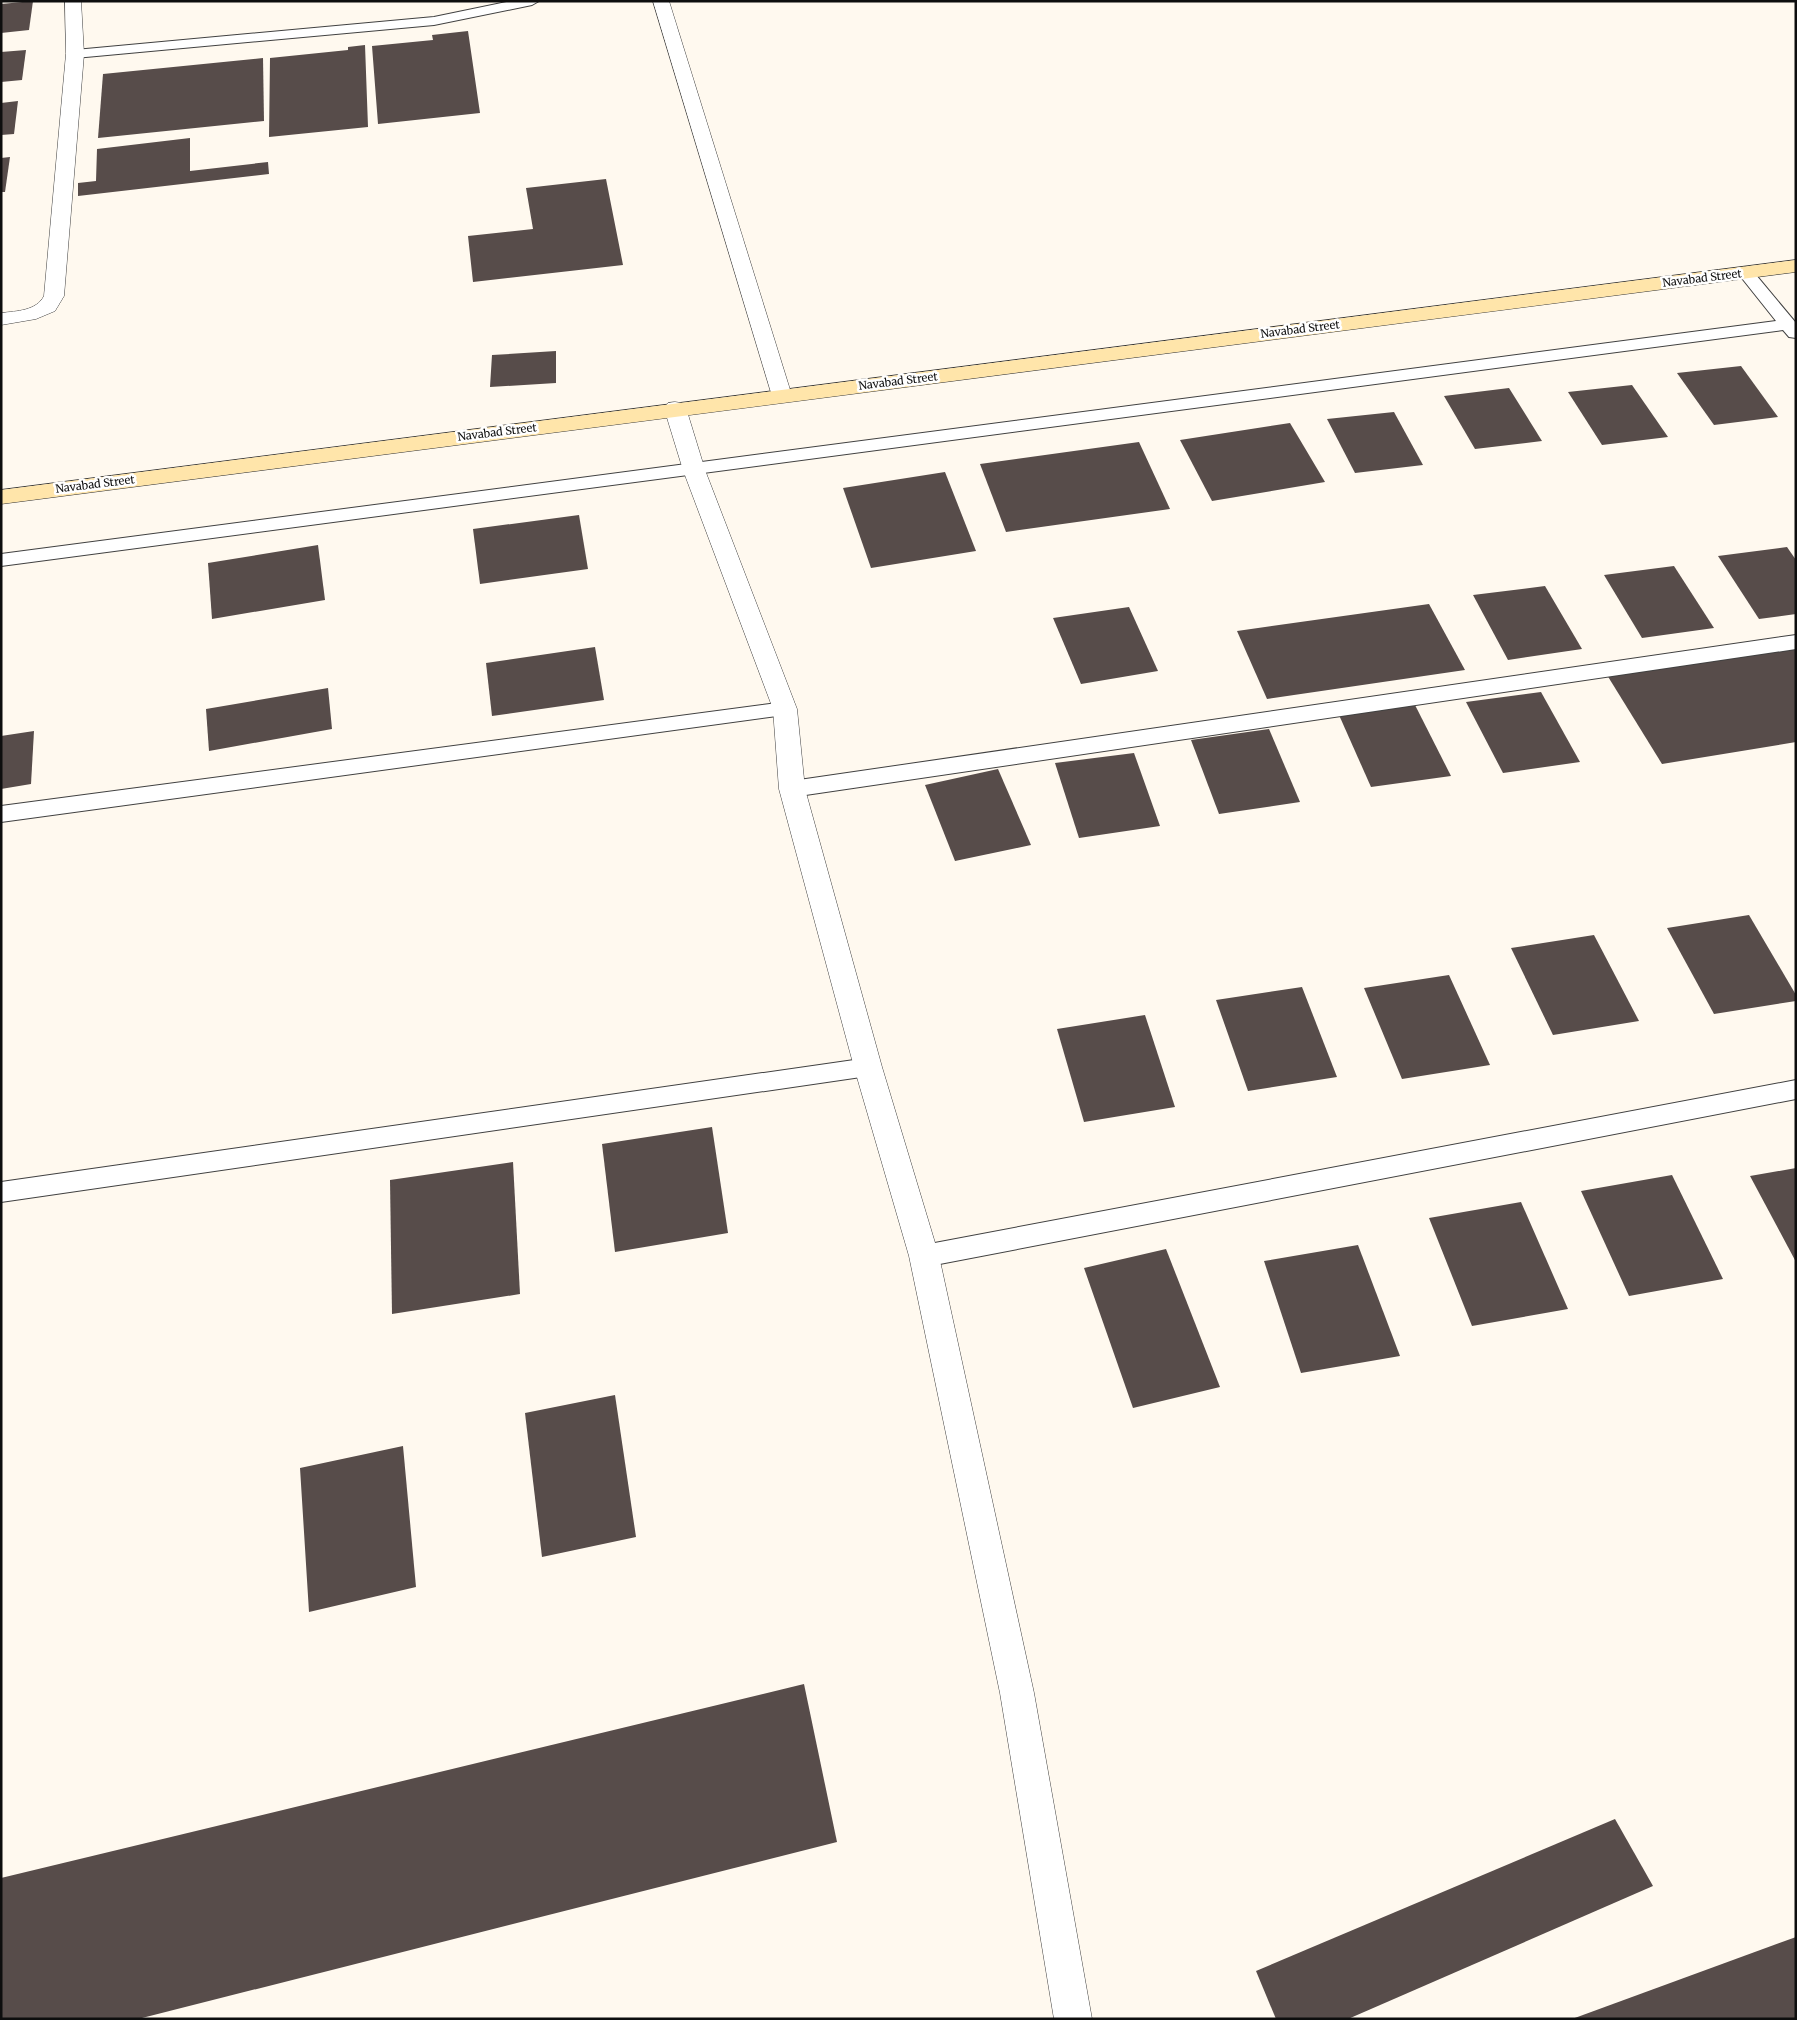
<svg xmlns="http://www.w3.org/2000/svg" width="1797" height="2020" viewBox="0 0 1797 2020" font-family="Merriweather,serif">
<rect width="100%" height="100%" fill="#fff9ef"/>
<g fill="#574c4a">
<path d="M33,1l-4,29 -28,3v-29z"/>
<path d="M468,31l12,82 -102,11 -6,-78 61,-6 -1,-5z"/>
<path d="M365,45l3,82 -99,10 1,-79 78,-8v-3z"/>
<path d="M26,50l-4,30 -21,2v-30z"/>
<path d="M263,58l1,63 -166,17 5,-64z"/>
<path d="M18,101l-4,33 -13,1v-32z"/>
<path d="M190,138v33l78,-9 1,12 -191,22v-13l18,-2 1,-32z"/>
<path d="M10,157l-5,35h-4v-34z"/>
<path d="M606,179l17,86 -150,17 -5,-46 65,-7 -7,-41z"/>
<path d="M556,351v32l-66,4 2,-32z"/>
<path d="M1741,366l37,51 -64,8 -37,-52z"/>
<path d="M1632,385l36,52 -66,8 -34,-53z"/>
<path d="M1509,388l33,53 -67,8 -31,-53z"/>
<path d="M1394,412l29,53 -68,8 -28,-54z"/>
<path d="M1290,423l35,59 -113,19 -32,-61z"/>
<path d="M1139,442l31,67 -164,23 -26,-68z"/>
<path d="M945,472l31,79 -105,17 -28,-80z"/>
<path d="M579,515l9,54 -108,15 -7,-55z"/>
<path d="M318,545l7,55 -113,19 -4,-56z"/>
<path d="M1787,547l9,13v54l-37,5 -41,-63z"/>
<path d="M1674,566l40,62 -72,10 -38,-63z"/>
<path d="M1545,586l37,63 -74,11 -35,-65z"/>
<path d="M1429,604l36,66 -198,29 -30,-68z"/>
<path d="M1129,607l29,64 -77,13 -28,-66z"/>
<path d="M1796,645v97l-134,22 -55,-89z"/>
<path d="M595,647l9,53 -112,16 -6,-53z"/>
<path d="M328,688l4,41 -123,22 -3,-42z"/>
<path d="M1541,692l39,70 -77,11 -37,-71z"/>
<path d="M1415,705l36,71 -80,11 -32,-72z"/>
<path d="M1269,729l31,73 -81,12 -28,-74z"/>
<path d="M34,731l-3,53 -30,5v-53z"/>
<path d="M1134,753l26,73 -81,12 -24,-75z"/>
<path d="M998,769l33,76 -76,16 -30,-76z"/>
<path d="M1749,915l47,80v6l-82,13 -47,-86z"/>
<path d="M1594,935l45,86 -86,14 -42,-87z"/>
<path d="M1449,975l41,90 -88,14 -38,-91z"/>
<path d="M1302,987l35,90 -89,14 -32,-91z"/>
<path d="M1145,1015l30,92 -91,15 -27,-93z"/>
<path d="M712,1127l16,106 -113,19 -13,-108z"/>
<path d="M513,1162l7,132 -128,20 -2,-134z"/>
<path d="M1796,1168v94l-46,-86z"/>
<path d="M1672,1175l51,104 -94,17 -48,-105z"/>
<path d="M1521,1202l47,107 -96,17 -43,-108z"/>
<path d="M1358,1245l42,111 -99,17 -37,-112z"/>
<path d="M1166,1249l54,138 -87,21 -49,-140z"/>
<path d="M615,1395l21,142 -94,20 -17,-144z"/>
<path d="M403,1446l13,141 -107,25 -9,-144z"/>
<path d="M804,1684l33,158 -699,177h-137v-141z"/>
<path d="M1615,1819l38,67 -305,133h-72l-20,-48z"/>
<path d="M1796,1937v82h-224z"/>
</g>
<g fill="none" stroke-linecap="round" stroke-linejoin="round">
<defs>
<g id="lane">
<path d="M511,1h28l-7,4 -98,20 -359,33 -7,-4 7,-4 359,-33z"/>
<path d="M1745,267l6,2 45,54v15l-7,-1 -6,-7 -1782,236v-12l1775,-233 -39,-49z"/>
<path d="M1796,635v14l-1004,148 -7,-3 -3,-5 3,-5 7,-3z"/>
<path d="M785,702l7,2 3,5 -3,5 -791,108v-16z"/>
<path d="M868,1058l8,2 3,7 -3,7 -8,2 -867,126v-20z"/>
<path d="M1796,1080v19l-872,168 -9,-3 -3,-8 3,-8 9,-3z"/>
</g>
<g id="street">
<path d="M65,1h16l3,53 -20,242 -9,15 -19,8 -35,6v-12c16,-2 35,-2 43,-17l22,-242z"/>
<path d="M653,1h16l123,395 -3,5 -7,1 -7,-1 -3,-5z"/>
<path d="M675,402l7,1 4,5 19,62 92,239 8,80 77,278 57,189 95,437 58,326h-38l-54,-326 -91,-437 -55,-189 -75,-278 -6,-80 -90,-239 -19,-62 4,-5z"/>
</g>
<path id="secondary" d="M1796,260v12l-1795,232v-14z"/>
</defs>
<use href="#lane" stroke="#414141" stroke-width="2"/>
<use href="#street" stroke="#414141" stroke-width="1"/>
<use href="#secondary" stroke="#303030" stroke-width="1"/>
<use href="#lane" fill="#fff" fill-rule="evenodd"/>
<use href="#street" fill="#fff" fill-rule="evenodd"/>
<use href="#secondary" fill="#ffe5aa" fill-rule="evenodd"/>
</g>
<g text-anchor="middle" stroke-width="5" stroke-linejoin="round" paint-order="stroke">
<g font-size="11" fill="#0e0e0e" stroke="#fff">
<text transform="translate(1702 278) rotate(-7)" y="4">Navabad Street</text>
<text transform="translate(1300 329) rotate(-7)" y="4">Navabad Street</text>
<text transform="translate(898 381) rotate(-7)" y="4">Navabad Street</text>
<text transform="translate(497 432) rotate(-7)" y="4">Navabad Street</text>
<text transform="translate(95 484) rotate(-7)" y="4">Navabad Street</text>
</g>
</g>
<rect width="1797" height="2020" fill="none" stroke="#0e0e0e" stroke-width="5"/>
</svg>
